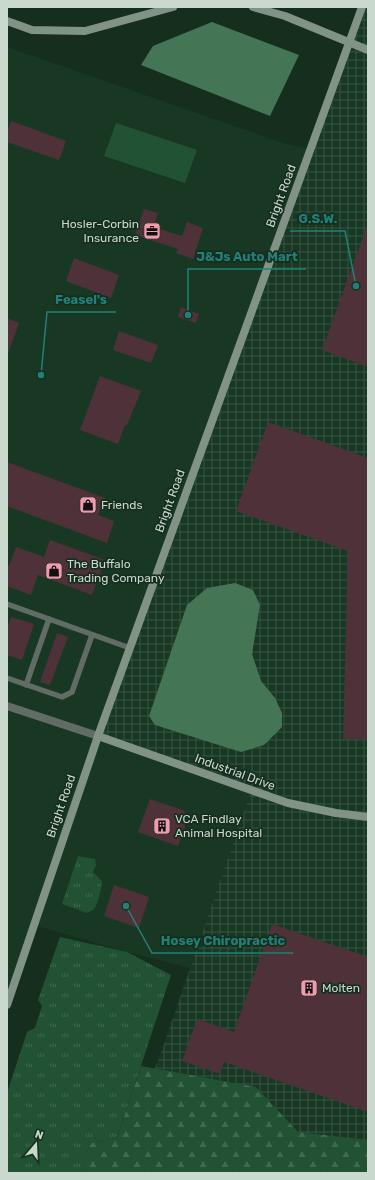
<svg xmlns="http://www.w3.org/2000/svg" width="375" height="1180" viewBox="0 0 375 1180" font-family="Rubik,sans-serif">
<defs>
<pattern id="industrial-grid" width="8" height="8" patternUnits="userSpaceOnUse"><rect width="8" height="8" fill="#183824"/><path d="M0 4h8M4 0v8" fill="none" stroke="#385443"/></pattern>
<pattern id="grass-tufts" width="24" height="20" patternUnits="userSpaceOnUse"><rect width="24" height="20" fill="#215234"/><path d="M3 7l-1-3M5 7V3M7 7l1-3M15 17l-1-3M17 17v-4M19 17l1-3" fill="none" stroke="#406a50"/></pattern>
<pattern id="forest-firs" width="22" height="20" patternUnits="userSpaceOnUse"><rect width="22" height="20" fill="#215234"/><path d="M5 1l3.5 6h-7zM16 11l3.5 6h-7z" fill="#406a50"/></pattern>
</defs>
<rect width="100%" height="100%" fill="#162e1e"/>
<path fill="#183824" d="M7,47l276,96 28,6 -60,642 -61,177 -63,-16 -93,-27 -27,80z"/>
<path fill="url(#industrial-grid)" d="M359,7h9v1166h-254l48,-123 89,-259 -153,-55z"/>
<g fill="url(#grass-tufts)">
<path d="M78,856l17,3 1,6 -3,7 9,9c-1,9 -3,22 -9,29 -1,0 -6,3 -6,3l-25,-9z"/>
<path d="M60,937l67,15 44,23 -54,163 -27,5 -9,30h-74v-80l20,-61 8,-4 7,-22 -4,-6z"/>
</g>
<path fill="url(#forest-firs)" d="M141,1066l115,21 42,45 70,8v33h-287l9,-30 27,-5z"/>
<path fill="#215234" d="M116,123l81,27 -12,33 -81,-27z"/>
<g fill="#447655">
<path d="M212,22l87,33 -29,61 -129,-51 12,-19z"/>
<path d="M235,583l18,7 7,15 -8,49 9,27 14,17 7,15v14l-18,18 -23,7 -86,-27 -6,-9 38,-111 20,-17z"/>
</g>
<g fill="#4f3239">
<path d="M11,121l55,20 -7,19 -52,-18v-10z"/>
<path d="M144,209l14,4 -5,14 29,9 5,-14 16,6 -10,31 -17,-6 2,-4 -43,-14z"/>
<path d="M367,226h1v141l-46,-17z"/>
<path d="M74,258l45,17 -8,23 -45,-17z"/>
<path d="M181,307l18,7 -3,9 -18,-6z"/>
<path d="M7,318l12,5 -11,31h-1z"/>
<path d="M119,331l39,14 -7,18 -38,-13z"/>
<path d="M100,376l41,15 -14,34h-2l-7,19 -38,-14z"/>
<path d="M268,422l100,36v281h-25l5,-188 -112,-40z"/>
<path d="M7,462l98,36 -7,17 16,6 -7,22 -100,-37z"/>
<path d="M50,540l55,20 -13,35 -54,-20 -7,20 -24,-9v-21l2,1 7,-19 28,10z"/>
<path d="M11,617l23,7 -12,36 -15,-5v-27z"/>
<path d="M57,633l11,4 -18,48 -10,-3z"/>
<path d="M150,799l35,12 -3,9 5,1 -9,25 -40,-14z"/>
<path d="M114,885l35,12 -10,31 -35,-12z"/>
<path d="M272,924l96,33v155l-144,-50 -4,12 -38,-13 15,-42 37,13z"/>
</g>
<g fill="none" stroke-linecap="round" stroke-linejoin="round">
<g stroke="#616c64" stroke-width="5.5">
<path d="M7,604l123,44"/>
<path d="M7,678l55,19 10,-5 20,-57"/>
<path d="M26,685l23,-66"/>
</g>
<path stroke="#616c64" stroke-width="8" d="M7,706l91,30"/>
<g stroke="#809385" stroke-width="8">
<path d="M253,7l32,9 83,34"/>
<path d="M7,21l25,9 53,1 88,-24"/>
<path d="M98,736l190,67 48,10 32,4"/>
<path d="M7,1005l91,-269 264,-729"/>
</g>
</g>
<defs>
<symbol id="office-square" viewBox="-11 -11 22 22"><rect x="-9" y="-9" width="18" height="18" rx="4" fill="#f29aaf" stroke="#162e1e"/><path d="M-6-3h4V-5.5h4V-3h4V5H-6ZM-1-4.5V-3h2v-1.5ZM-6 0V1H6V0Z" fill="#111"/></symbol>
<symbol id="shop-square" viewBox="-11 -11 22 22"><rect x="-9" y="-9" width="18" height="18" rx="4" fill="#f29aaf" stroke="#162e1e"/><path d="M-5-2.5h2.3a2.7 3.5 0 0 1 5.4 0H5L5.5 6h-11ZM-1.5-2.5h3a1.5 2.3 0 0 0-3 0Z" fill="#111"/></symbol>
<symbol id="building-square" viewBox="-11 -11 22 22"><rect x="-9" y="-9" width="18" height="18" rx="4" fill="#f29aaf" stroke="#162e1e"/><path d="M-4-6H4V6H1V3H-1V6H-4ZM-2.5-4.3h1.7v1.8h-1.7ZM.8-4.3h1.7v1.8H.8ZM-2.5-1h1.7V.8h-1.7ZM.8-1h1.7V.8H.8Z" fill="#111"/></symbol>
</defs>
<g fill-rule="evenodd">
<use href="#office-square" x="142" y="221" width="20" height="20"/>
<use href="#shop-square" x="78" y="495" width="20" height="20"/>
<use href="#shop-square" x="44" y="561" width="20" height="20"/>
<use href="#building-square" x="152" y="816" width="20" height="20"/>
<use href="#building-square" x="299" y="978" width="20" height="20"/>
</g>
<g text-anchor="middle" stroke-width="3.5" stroke-linejoin="round" paint-order="stroke">
<g font-size="12" fill="#cad9ce" stroke="#162e1e">
<text transform="translate(281 196) rotate(-70)" y="4">Bright Road</text>
<text transform="translate(170 501) rotate(-70)" y="4">Bright Road</text>
<text transform="translate(235 772) rotate(20)" y="4">Industrial Drive</text>
<text transform="translate(61 806) rotate(-71)" y="4">Bright Road</text>
</g>
<g font-size="12" fill="#cad9ce" stroke="#162e1e" text-anchor="start">
<text x="139" y="228" text-anchor="end">Hosler-Corbin<tspan x="139" dy="14">Insurance</tspan></text>
<text x="101" y="509">Friends</text>
<text x="67" y="568">The Buffalo<tspan x="67" dy="14">Trading Company</tspan></text>
<text x="175" y="823">VCA Findlay<tspan x="175" dy="14">Animal Hospital</tspan></text>
<text x="322" y="992">Molten</text>
</g>
</g>
<path fill="none" stroke="#228078" stroke-width="1.5" d="M356 286L345 231H290M188 315L188 269H306M41 375L47 312H116M126 906L152 953H293"/>
<g fill="#228078" stroke="#162e1e" stroke-width="1.5">
<circle cx="356" cy="286" r="4"/>
<circle cx="188" cy="315" r="4"/>
<circle cx="41" cy="375" r="4"/>
<circle cx="126" cy="906" r="4"/>
</g>
<g font-size="13" text-anchor="middle" font-weight="bold" fill="#228078" stroke="#162e1e" stroke-width="3.5" stroke-linejoin="round" paint-order="stroke">
<text x="318" y="223">G.S.W.</text>
<text x="247" y="261">J&amp;Js Auto Mart</text>
<text x="81" y="304">Feasel's</text>
<text x="223" y="945">Hosey Chiropractic</text>
</g>
<rect width="375" height="1180" fill="none" stroke="#cad9ce" stroke-width="16"/>
<g transform="translate(36 1144) rotate(19)" stroke="#162e1e" stroke-width="3" paint-order="stroke">
<path d="M0-3L7 15L0 10L-7 15Z" fill="#cad9ce"/>
<text y="-6" font-size="11" font-weight="bold" text-anchor="middle" fill="#cad9ce">N</text>
</g>
</svg>
